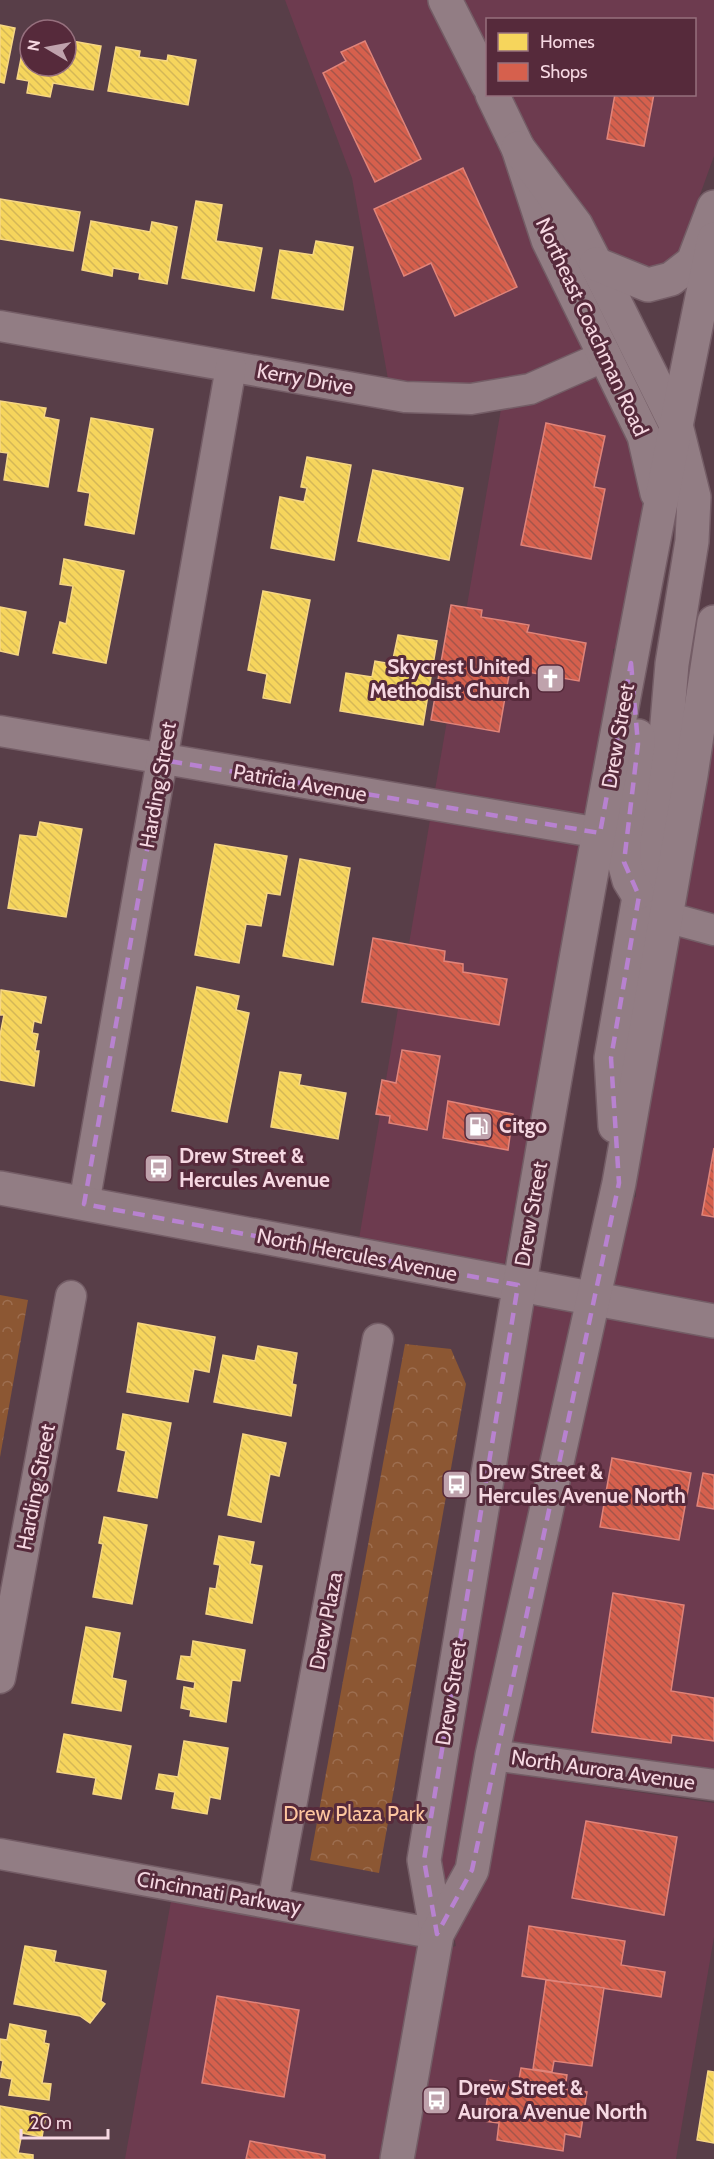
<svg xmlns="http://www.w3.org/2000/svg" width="714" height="2159" viewBox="0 0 714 2159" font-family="Cabin,sans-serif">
<defs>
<pattern id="park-crowns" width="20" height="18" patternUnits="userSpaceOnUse" patternTransform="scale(1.5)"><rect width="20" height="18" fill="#8c5733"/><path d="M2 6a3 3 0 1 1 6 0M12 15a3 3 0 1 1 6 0" fill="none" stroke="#9d6e50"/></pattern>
<pattern id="homes-back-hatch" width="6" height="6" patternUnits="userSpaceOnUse" patternTransform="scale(1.5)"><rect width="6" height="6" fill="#f6d55c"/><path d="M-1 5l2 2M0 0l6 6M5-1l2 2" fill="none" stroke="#d4b757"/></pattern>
<pattern id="shops-back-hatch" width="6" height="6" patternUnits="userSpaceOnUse" patternTransform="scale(1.5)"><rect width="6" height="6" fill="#d6604d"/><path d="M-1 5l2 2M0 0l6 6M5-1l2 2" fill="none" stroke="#a5554a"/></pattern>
</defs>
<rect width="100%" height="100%" fill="#583e48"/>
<g fill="#6d3b4f">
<path d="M285,0h142l70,141 -2,2 8,11 81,194 -60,26 -55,10 -62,-2 -19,-3 -36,-201z"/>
<path d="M464,0h250v156l-35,97 -17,12 -13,4 -41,-16 -74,-111 -4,-12h-2l-18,-35 184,-1v-74h-206l-1,28z"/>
<path d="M597,376l31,64 15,67 -26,141 -4,1 1,13 -28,154 -151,-26 66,-381 37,-7z"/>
<path d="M714,734v180l-29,-7z"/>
<path d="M430,820l150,25 -76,422 -145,-28z"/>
<path d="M680,936l34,10v359l-101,-17 19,-87 1,-3 3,-1v-12z"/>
<path d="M532,1303l42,8 -96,427 -22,126 -11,20 -4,-23z"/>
<path d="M607,1317l107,18v438l-202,-30z"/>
<path d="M506,1773l208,30v134l-38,222h-262l38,-212 4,-1 -2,-9 35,-65z"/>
<path d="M171,1901l247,44 -39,214h-254z"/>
</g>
<g fill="url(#park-crowns)">
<path d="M0,1295l28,5 -28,157z"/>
<path d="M405,1344l46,5 15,35 -87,489 -69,-13z"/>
</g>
<g fill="url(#homes-back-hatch)" stroke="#f6d684" stroke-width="1.5">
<path d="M0,25l15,3 -11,55 -4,-1z"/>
<path d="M26,33h4v33h36v-26l35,6 -8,44 -40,-7 -3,14 -23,-4 2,-12 -12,-2z"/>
<path d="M116,47l24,4 -1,6 28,4 1,-6 28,5 -8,45 -80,-14z"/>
<path d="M0,199l80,13 -7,39 -73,-12z"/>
<path d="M196,201l26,4 -6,36 46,7 -8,43 -72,-13z"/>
<path d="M91,221l59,11 2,-10 25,5 -10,57 -28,-5 1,-6 -27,-5 -1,8 -30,-6z"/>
<path d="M316,241l37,6 -10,63 -71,-12 8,-48 33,5z"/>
<path d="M0,401l46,7 -2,9 15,3 -11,67 -44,-7 4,-27 -8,-1z"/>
<path d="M91,418l62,11 -19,105 -49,-9 5,-32 -12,-2z"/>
<path d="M307,457l44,8 -17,95 -63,-12 9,-51 24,5 3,-14 -6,-1z"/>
<path d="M373,470l90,18 -14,72 -91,-19z"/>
<path d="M64,559l60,12 -18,92 -53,-10 7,-31 6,2 7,-38 -13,-2z"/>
<path d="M263,591l47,9 -20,103 -27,-5 4,-24 -19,-4z"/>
<path d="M0,607l26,5 -8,43 -18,-4z"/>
<path d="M398,635l39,6 -14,84 -83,-14 6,-38 26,4 3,-16 17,3z"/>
<path d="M40,822l42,7 -16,88 -58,-9 12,-73 17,2z"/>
<path d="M215,844l72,12 -7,39 -13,-2 -6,33 -15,-2 -7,39 -44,-8z"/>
<path d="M300,859l50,9 -17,97 -50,-9z"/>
<path d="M197,987l42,9 -3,14 13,3 -22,109 -55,-11z"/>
<path d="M1,990l45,7 -5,26 -7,-2 -2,12 6,1 -3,17h4l-5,35 -34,-6v-45l4,-20h-4z"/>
<path d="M280,1072l21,3 -2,10 47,8 -8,46 -67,-12z"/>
<path d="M138,1323l77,14 -6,35 -15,-3 -6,33 -61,-10z"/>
<path d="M258,1346l39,7 -5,31 4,1 -5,31 -77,-14 9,-47 32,6z"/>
<path d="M123,1414l48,9 -14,75 -39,-7 8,-40 -9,-2z"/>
<path d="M243,1434l43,9 -7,33 -9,-2 -9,48 -33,-7z"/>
<path d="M104,1517l43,8 -15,79 -39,-7 10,-53 -4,-1z"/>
<path d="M219,1536l35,6 -4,22 12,2 -10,57 -46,-9 4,-26 6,1 4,-24 -6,-1z"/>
<path d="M86,1627l34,6 -8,45 14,3 -5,30 -49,-8z"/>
<path d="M193,1641l52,9 -5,31 -8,-1 -6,42 -36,-6 1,-6 -10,-2 3,-21 10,2 1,-7 -18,-3 4,-23 10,1z"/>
<path d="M64,1734l67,12 -10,53 -28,-5 3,-16 -39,-6z"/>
<path d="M184,1741l44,7 -8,51 -10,-2 -3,17 -35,-6 3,-16 -19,-3 3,-15 19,3z"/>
<path d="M25,1946l31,5 -2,11 52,9 -5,30 4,3 -15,19 -10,-7 -66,-12z"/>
<path d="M10,2024l36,7 -2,12 5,1 -7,39 9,1 -2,16 -40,-5 3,-16 -12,-2 3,-16 -3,-1v-21l7,1z"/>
<path d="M708,2071l6,1v71l-17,-3z"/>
<path d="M0,2106l46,8 -4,23 -20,-4 -4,20 15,2v4h-33z"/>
</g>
<g fill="url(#shops-back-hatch)" stroke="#e0847a" stroke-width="1.5">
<path d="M365,41l56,118 -46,23 -52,-109 23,-12 -5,-9z"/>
<path d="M615,94h39l-10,52 -37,-7z"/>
<path d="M463,168l54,119 -62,29 -24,-53 -27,13 -30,-67z"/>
<path d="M546,423l59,13 -11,51 11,2 -14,70 -70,-14z"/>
<path d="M451,605l31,5 -1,7 48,8 -2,7 59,11 -7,38 -69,-12 -11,63 -68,-12z"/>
<path d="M373,938l72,13 -1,10 19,3v8l44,7 -8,46 -137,-23z"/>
<path d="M402,1050l38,6 -13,74 -38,-7 1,-7 -14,-2 6,-34 14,3z"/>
<path d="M448,1101l65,13 -5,36 -65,-12z"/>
<path d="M714,1148v69l-12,-2z"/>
<path d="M612,1458l79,15 -12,67 -79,-13z"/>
<path d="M703,1473l11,2v34l-17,-3z"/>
<path d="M613,1593l71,12 -13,86 43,7v43l-42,-6 -1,8 -79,-11z"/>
<path d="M586,1821l91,16 -13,78 -92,-17z"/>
<path d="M529,1926l96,15 -4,24 44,7 -4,25 -139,-21z"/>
<path d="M546,1980l58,8 -12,78 -38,-5 -2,11 -19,-3z"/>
<path d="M217,1996l82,14 -15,87 -82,-14z"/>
<path d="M521,2068l46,7 -2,14 22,3 -7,45 -15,-3 -2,17 -66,-11 2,-17 -15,-2 6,-41 28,5z"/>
<path d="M250,2141l75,14v4h-79z"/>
</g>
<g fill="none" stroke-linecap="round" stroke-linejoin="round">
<defs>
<g id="minor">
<path d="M0,326l405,71 66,2 59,-10 75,-33"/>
<path d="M0,731l600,102"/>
<path d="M666,917l48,13"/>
<path d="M84,1204l147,-837"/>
<path d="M0,1678l71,-382"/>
<path d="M492,1755l222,30"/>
<path d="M0,1854l437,80"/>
<path d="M273,1903l105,-564"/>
</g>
<path id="tertiary" d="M0,1188l714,133"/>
<g id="secondary">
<path d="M445,0l43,85"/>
<path d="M492,94l26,54 30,92 96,196 13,57"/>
<path d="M518,148l58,77 20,39 80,161 18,72 -2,44 -20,123 -7,83 -54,311 4,68"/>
<path d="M596,264l52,21 23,-6 22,-17 21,-55"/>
<path d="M637,893l-8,-13 -5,-18v-20l14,-98v-8"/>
<path d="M437,1934l-13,-74c89,-542 178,-1083 290,-1621"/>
<path d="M397,2159l40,-225 35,-64 20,-115 127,-572 72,-408 23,-153"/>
</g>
</defs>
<use href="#minor" stroke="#745d66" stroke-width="33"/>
<use href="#tertiary" stroke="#745d66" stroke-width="36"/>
<use href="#secondary" stroke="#745d66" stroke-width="36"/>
<use href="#minor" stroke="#927d84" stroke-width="30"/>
<use href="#tertiary" stroke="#927d84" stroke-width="33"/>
<use href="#secondary" stroke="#927d84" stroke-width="33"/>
</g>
<path fill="none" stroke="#b882d0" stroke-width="4.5" stroke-dasharray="12 8" stroke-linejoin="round" d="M631,663l7,81 -14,118 15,34 -28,162 8,125 -147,687 -35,64 -13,-74 94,-575 -434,-81 79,-444 437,73z"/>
<defs>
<symbol id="church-square" viewBox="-11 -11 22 22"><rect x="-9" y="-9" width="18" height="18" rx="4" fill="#bfa2ac" stroke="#562a3b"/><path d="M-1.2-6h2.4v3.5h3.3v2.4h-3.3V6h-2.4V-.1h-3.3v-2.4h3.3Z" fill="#fff"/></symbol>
<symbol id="fuel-square" viewBox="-11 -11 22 22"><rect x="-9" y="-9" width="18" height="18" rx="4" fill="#bfa2ac" stroke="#562a3b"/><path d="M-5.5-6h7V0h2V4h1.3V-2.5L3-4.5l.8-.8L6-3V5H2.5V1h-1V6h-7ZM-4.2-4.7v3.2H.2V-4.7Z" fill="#fff"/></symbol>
<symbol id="bus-square" viewBox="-11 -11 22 22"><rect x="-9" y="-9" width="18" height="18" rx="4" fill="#bfa2ac" stroke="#562a3b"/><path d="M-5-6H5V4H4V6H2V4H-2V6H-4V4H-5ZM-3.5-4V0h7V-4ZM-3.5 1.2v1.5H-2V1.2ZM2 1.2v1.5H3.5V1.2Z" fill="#fff"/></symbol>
</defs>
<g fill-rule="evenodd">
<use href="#church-square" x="534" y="662" width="33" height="33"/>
<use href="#fuel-square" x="462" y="1110" width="33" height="33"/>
<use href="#bus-square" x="142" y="1152" width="33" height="33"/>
<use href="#bus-square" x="440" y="1468" width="33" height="33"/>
<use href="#bus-square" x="420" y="2084" width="33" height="33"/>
</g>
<g text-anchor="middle" stroke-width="6" stroke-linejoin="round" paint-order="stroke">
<g font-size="21" fill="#f6d8e2" stroke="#562a3b">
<text transform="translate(592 327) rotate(65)" y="7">Northeast Coachman Road</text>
<text transform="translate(305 379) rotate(10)" y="7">Kerry Drive</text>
<text transform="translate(618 736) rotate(-80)" y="7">Drew Street</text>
<text transform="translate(300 783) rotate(10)" y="7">Patricia Avenue</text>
<text transform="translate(158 785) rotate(-80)" y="7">Harding Street</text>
<text transform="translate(531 1214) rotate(-80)" y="7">Drew Street</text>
<text transform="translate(357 1255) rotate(11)" y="7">North Hercules Avenue</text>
<text transform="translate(36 1487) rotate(-79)" y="7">Harding Street</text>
<text transform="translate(326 1621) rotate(-79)" y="7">Drew Plaza</text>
<text transform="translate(451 1693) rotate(-81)" y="7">Drew Street</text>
<text transform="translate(603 1770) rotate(8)" y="7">North Aurora Avenue</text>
<text transform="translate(219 1893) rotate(10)" y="7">Cincinnati Parkway</text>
</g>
<g font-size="21" font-weight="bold" fill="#f6d8e2" stroke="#562a3b" text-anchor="start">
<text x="530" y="674" text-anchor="end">Skycrest United<tspan x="530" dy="24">Methodist Church</tspan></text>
<text x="499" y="1133">Citgo</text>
<text x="179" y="1163">Drew Street &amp;<tspan x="179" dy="24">Hercules Avenue</tspan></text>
<text x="478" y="1479">Drew Street &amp;<tspan x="478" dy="24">Hercules Avenue North</tspan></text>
<text x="458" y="2095">Drew Street &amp;<tspan x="458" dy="24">Aurora Avenue North</tspan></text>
</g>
<g font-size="21" fill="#fdc59f" stroke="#562a3b">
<text x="354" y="1821">Drew Plaza Park</text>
</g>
</g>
<rect x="486" y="18" width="210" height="78" fill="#562a3b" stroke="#96707e" stroke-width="1.5"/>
<rect x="498" y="33" width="30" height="18" fill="#f6d55c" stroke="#96707e" stroke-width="1.5"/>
<text x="540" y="48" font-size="18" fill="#f6d8e2">Homes</text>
<rect x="498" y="63" width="30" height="18" fill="#d6604d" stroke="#96707e" stroke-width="1.5"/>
<text x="540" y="78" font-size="18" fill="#f6d8e2">Shops</text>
<g transform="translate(48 48) rotate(280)"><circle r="28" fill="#562a3b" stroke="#96707e" stroke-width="1.5"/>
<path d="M0-4.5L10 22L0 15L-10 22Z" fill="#bfa2ac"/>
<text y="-9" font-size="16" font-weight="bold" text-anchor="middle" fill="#f6d8e2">N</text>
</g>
<path d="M21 2129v9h87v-9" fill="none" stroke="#f6d8e2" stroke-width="3"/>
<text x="30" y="2129" font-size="18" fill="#f6d8e2" stroke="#562a3b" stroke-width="4.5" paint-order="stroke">20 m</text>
</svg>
